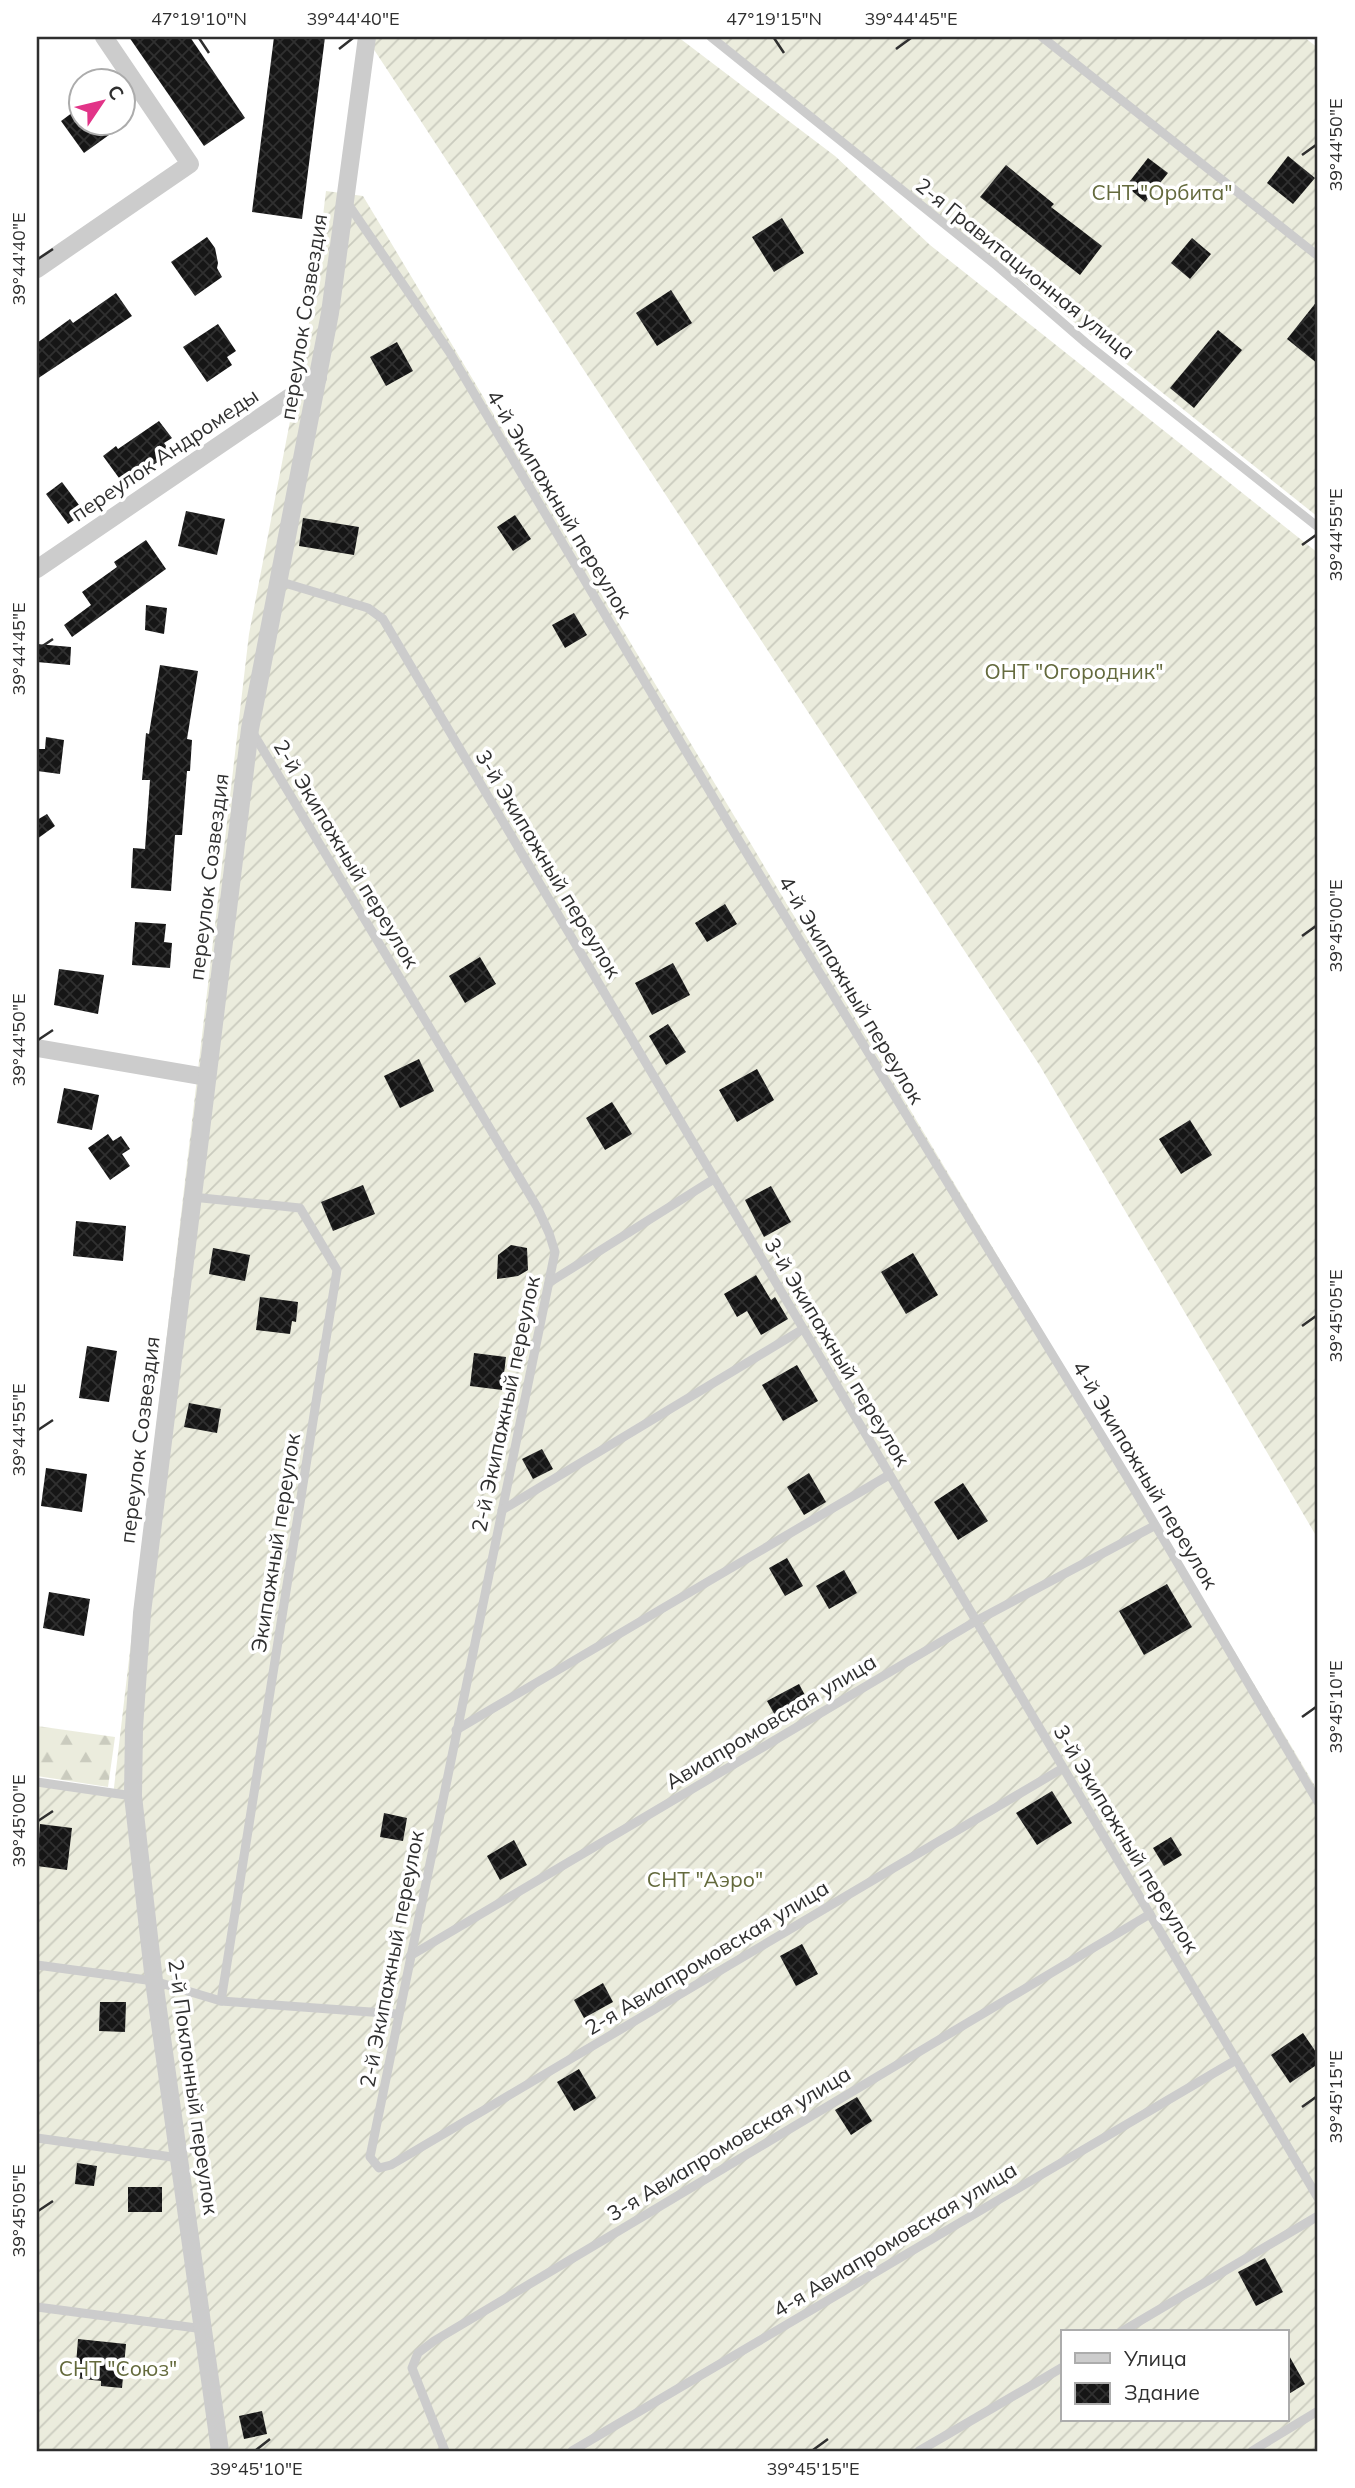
<svg xmlns="http://www.w3.org/2000/svg" width="1355" height="2488" viewBox="0 0 1355 2488" font-family="Mulish,sans-serif">
<defs>
<pattern id="forest-firs" width="22" height="20" patternUnits="userSpaceOnUse" patternTransform="scale(1.75)"><rect width="22" height="20" fill="#ebecdd"/><path d="M5 1l3.5 6h-7zM16 11l3.5 6h-7z" fill="#cacbbe"/></pattern>
<pattern id="garden-furrows" width="10" height="10" patternUnits="userSpaceOnUse" patternTransform="scale(1.75)"><rect width="10" height="10" fill="#ebecdd"/><path d="M-1 1l2-2M0 10L10 0M9 11l2-2" fill="none" stroke="#cacbbe"/></pattern>
<pattern id="building-cross-hatch" width="8" height="8" patternUnits="userSpaceOnUse" patternTransform="scale(1.75)"><rect width="8" height="8" fill="#161616"/><path d="M0 0l8 8M0 8l8-8" fill="none" stroke="#303030"/></pattern>
</defs>
<rect width="100%" height="100%" fill="#fff"/>
<path fill="url(#forest-firs)" d="M37,1726l78,11 -7,50 -71,-11z"/>
<g fill="url(#garden-furrows)" fill-rule="evenodd">
<path d="M369,37h309l157,119 95,89 388,308v986l-278,-473 -671,-1024z"/>
<path d="M717,37h587l14,11v469z"/>
<path d="M326,191l37,5 955,1595v660h-1281v-665l76,10 136,-1162 63,-327zM1063,2332h224v88h-224z"/>
</g>
<g fill="url(#building-cross-hatch)">
<path d="M129,37h61l55,81 -41,28z"/>
<path d="M274,37h51l-23,182 -50,-7z"/>
<path d="M80,107v15h47l-43,31 -23,-32z"/>
<path d="M1288,156l27,22 -22,26 -26,-21z"/>
<path d="M1148,158l20,15 -23,29 -19,-16z"/>
<path d="M1006,165l48,39 -3,3 51,39 -22,29 -100,-78z"/>
<path d="M782,218l22,35 -30,19 -22,-35z"/>
<path d="M207,237l8,11 3,15 -1,5 5,9 -27,19 -24,-34z"/>
<path d="M1192,238l19,16 -21,25 -19,-16z"/>
<path d="M671,290l21,33 -35,23 -21,-33z"/>
<path d="M116,293l16,23 -95,63v-36l33,-24 3,4z"/>
<path d="M1318,300v64l-31,-25z"/>
<path d="M218,324l18,27 -9,6 5,8 -25,17 -24,-35z"/>
<path d="M1218,330l24,20 -48,58 -24,-20z"/>
<path d="M397,342l16,29 -27,15 -16,-29z"/>
<path d="M159,421l13,17 -8,5 7,10 -34,23 3,3 -13,10 -24,-33 13,-10 2,3z"/>
<path d="M62,482l23,31 -17,11 -22,-30z"/>
<path d="M186,511l39,8 -8,36 -39,-9z"/>
<path d="M515,515l16,24 -18,12 -16,-24z"/>
<path d="M303,518l56,9 -5,28 -55,-9z"/>
<path d="M146,540l20,29 -94,68 -8,-12 27,-20 -9,-13 35,-25 -3,-5z"/>
<path d="M146,605l21,3 -3,26 -19,-4z"/>
<path d="M574,613l13,22 -22,13 -13,-23z"/>
<path d="M37,644l34,3 -1,18 -33,-3z"/>
<path d="M160,665l38,6 -11,68 5,1 -2,31h-3l-5,64h-7l-4,56 -40,-3 2,-40 12,1 5,-69h-8l4,-47 3,1z"/>
<path d="M46,737l18,3 -4,34 -23,-3v-22h8z"/>
<path d="M47,814l8,12 -18,13v-19z"/>
<path d="M725,904l12,20 -30,18 -12,-19z"/>
<path d="M135,922l31,2 -2,18 8,1 -2,25 -38,-3z"/>
<path d="M480,957l16,27 -31,19 -16,-27z"/>
<path d="M673,963l17,32 -38,20 -17,-32z"/>
<path d="M59,969l45,6 -6,39 -44,-9z"/>
<path d="M668,1024l18,28 -20,13 -17,-29z"/>
<path d="M419,1059l15,32 -34,17 -16,-32z"/>
<path d="M757,1069l17,31 -37,22 -18,-32z"/>
<path d="M64,1088l35,7 -7,35 -35,-7z"/>
<path d="M612,1102l20,32 -27,16 -19,-32z"/>
<path d="M1190,1120l22,35 -31,19 -22,-35z"/>
<path d="M108,1134l5,7 8,-5 9,13 -8,5 8,12 -20,14 -22,-32z"/>
<path d="M363,1185l12,29 -42,17 -12,-29z"/>
<path d="M771,1186l20,36 -27,15 -19,-37z"/>
<path d="M76,1221l50,5 -3,35 -50,-5z"/>
<path d="M511,1245l16,3 1,22 -10,6 -21,3 1,-24z"/>
<path d="M213,1248l37,7 -5,26 -36,-7z"/>
<path d="M913,1253l25,42 -32,19 -25,-42z"/>
<path d="M756,1275l15,25 4,-3 13,22 -27,16 -14,-24 -10,6 -13,-23z"/>
<path d="M260,1297l38,5 -2,20 -4,-1 -2,13 -34,-4z"/>
<path d="M87,1346l30,5 -8,51 -30,-4z"/>
<path d="M474,1353l32,4 -4,33 -32,-4z"/>
<path d="M797,1365l21,36 -35,20 -21,-36z"/>
<path d="M189,1403l32,6 -4,24 -33,-6z"/>
<path d="M542,1449l11,20 -20,10 -11,-20z"/>
<path d="M46,1468l41,6 -5,38 -41,-6z"/>
<path d="M809,1473l17,29 -22,13 -17,-28z"/>
<path d="M963,1483l25,38 -30,19 -24,-38z"/>
<path d="M787,1558l16,28 -18,10 -16,-28z"/>
<path d="M844,1570l13,23 -28,16 -13,-23z"/>
<path d="M1167,1584l25,43 -48,28 -25,-44z"/>
<path d="M49,1592l41,7 -6,37 -41,-8z"/>
<path d="M799,1684l7,13 -30,20 -9,-16z"/>
<path d="M1052,1791l20,32 -35,22 -21,-32z"/>
<path d="M384,1813l23,5 -4,23 -23,-4z"/>
<path d="M40,1824l32,4 -5,42 -30,-4z"/>
<path d="M1171,1837l11,18 -18,11 -11,-18z"/>
<path d="M514,1840l13,25 -27,15 -13,-24z"/>
<path d="M802,1944l16,30 -22,12 -16,-30z"/>
<path d="M603,1983l10,19 -29,16 -10,-18z"/>
<path d="M100,2002h26l-1,30 -26,-1z"/>
<path d="M1303,2033l15,22v9l-28,19 -19,-28z"/>
<path d="M579,2069l17,29 -22,13 -17,-29z"/>
<path d="M857,2097l15,24 -21,14 -16,-25z"/>
<path d="M77,2163l20,3 -3,20 -19,-2z"/>
<rect x="128" y="2187" width="34" height="25"/>
<path d="M1265,2258l18,34 -27,14 -18,-34z"/>
<path d="M78,2339l48,5 -4,44 -21,-2v-5l-26,-3z"/>
<path d="M1287,2352l18,32 -18,11z"/>
<path d="M262,2411l5,23 -23,5 -5,-23z"/>
</g>
<g fill="none" stroke-linecap="round" stroke-linejoin="round">
<g stroke="#ccc" stroke-width="9">
<path d="M711,37l286,229 89,77 232,184"/>
<path d="M1042,37l276,219"/>
<path d="M346,201l104,152 285,481 392,643 191,325"/>
<path d="M278,581l90,27 15,11 935,1579"/>
<path d="M253,733l284,474 12,26 6,19 -185,905 9,11 12,-3 672,-397"/>
<path d="M192,1197l108,11 37,62 -116,731"/>
<path d="M550,1282l164,-103"/>
<path d="M502,1510l301,-181"/>
<path d="M456,1730l433,-255"/>
<path d="M37,1782l96,14"/>
<path d="M410,1956l566,-335 178,-95"/>
<path d="M37,1965l117,16 67,20 177,13"/>
<path d="M37,2138l142,20"/>
<path d="M37,2307l167,22"/>
<path d="M1121,2332l197,-116"/>
<path d="M445,2451l-33,-83 6,-15 16,-12 716,-427"/>
<path d="M572,2451l664,-391"/>
<path d="M919,2451l144,-84"/>
<path d="M1252,2451l66,-40"/>
</g>
<g stroke="#ccc" stroke-width="18">
<path d="M37,269l153,-105 -86,-127"/>
<path d="M37,569l281,-191"/>
<path d="M37,1048l169,29"/>
<path d="M220,2451l-66,-470 -21,-185 1,-68 8,-115 108,-884 80,-416 37,-276"/>
</g>
</g>
<path fill="none" stroke="#2f2f2f" stroke-width="2.5" d="M199,38l10,15M774,38l10,15M339,49l14,-11M896,49l15,-11M1302,155l14,-10M38,259l15,-10M1302,545l14,-10M38,649l15,-10M1302,936l14,-10M38,1040l15,-10M1302,1326l14,-10M38,1430l15,-10M1302,1717l14,-10M38,1821l15,-10M1302,2107l14,-10M38,2211l15,-10M256,2450l14,-11M813,2450l15,-11"/>
<g text-anchor="middle" stroke-width="7" stroke-linejoin="round" paint-order="stroke">
<g font-size="21" fill="#646a3d" stroke="#fff">
<text x="1162" y="200">СНТ "Орбита"</text>
<text x="1074" y="679">ОНТ "Огородник"</text>
<text x="705" y="1887">СНТ "Аэро"</text>
<text x="118" y="2376">СНТ "Союз"</text>
</g>
<g font-size="21" fill="#2f2f2f" stroke="#fff">
<text transform="translate(1025 269) rotate(39)" y="7">2-я Гравитационная улица</text>
<text transform="translate(304 317) rotate(-81)" y="7">переулок Созвездия</text>
<text transform="translate(165 455) rotate(-34)" y="7">переулок Андромеды</text>
<text transform="translate(559 504) rotate(59)" y="7">4-й Экипажный переулок</text>
<text transform="translate(346 854) rotate(59)" y="7">2-й Экипажный переулок</text>
<text transform="translate(548 864) rotate(59)" y="7">3-й Экипажный переулок</text>
<text transform="translate(209 877) rotate(-83)" y="7">переулок Созвездия</text>
<text transform="translate(851 990) rotate(59)" y="7">4-й Экипажный переулок</text>
<text transform="translate(837 1352) rotate(59)" y="7">3-й Экипажный переулок</text>
<text transform="translate(506 1404) rotate(-78)" y="7">2-й Экипажный переулок</text>
<text transform="translate(140 1440) rotate(-83)" y="7">переулок Созвездия</text>
<text transform="translate(1145 1475) rotate(59)" y="7">4-й Экипажный переулок</text>
<text transform="translate(276 1543) rotate(-81)" y="7">Экипажный переулок</text>
<text transform="translate(771 1722) rotate(-31)" y="7">Авиапромовская улица</text>
<text transform="translate(1126 1839) rotate(59)" y="7">3-й Экипажный переулок</text>
<text transform="translate(707 1958) rotate(-31)" y="7">2-я Авиапромовская улица</text>
<text transform="translate(392 1959) rotate(-79)" y="7">2-й Экипажный переулок</text>
<text transform="translate(193 2087) rotate(82)" y="7">2-й Поклонный переулок</text>
<text transform="translate(729 2144) rotate(-31)" y="7">3-я Авиапромовская улица</text>
<text transform="translate(895 2240) rotate(-31)" y="7">4-я Авиапромовская улица</text>
</g>
</g>
<rect width="1355" height="2488" fill="none" stroke="#ffffff" stroke-width="77"/>
<rect x="1061" y="2330" width="228" height="91" fill="#ffffff" stroke="#acacac" stroke-width="2"/>
<rect x="1075" y="2353" width="35" height="10" fill="#cccccc" stroke="#acacac" stroke-width="2"/>
<text x="1124" y="2366" font-size="21" fill="#2f2f2f">Улица</text>
<rect x="1075" y="2383" width="35" height="21" fill="url(#building-cross-hatch)" stroke="#acacac" stroke-width="2"/>
<text x="1124" y="2400" font-size="21" fill="#2f2f2f">Здание</text>
<g transform="translate(102 102) rotate(55)"><circle r="33" fill="#ffffff" stroke="#acacac" stroke-width="2"/>
<path d="M0-5L12 26L0 18L-12 26Z" fill="#e23488"/>
<text y="-10" font-size="19" font-weight="bold" text-anchor="middle" fill="#2f2f2f">С</text>
</g>
<rect x="38" y="38" width="1278" height="2412" fill="none" stroke="#2f2f2f" stroke-width="2.5"/>
<g font-size="18" text-anchor="middle" fill="#2f2f2f">
<text x="199" y="25">47°19'10"N</text>
<text x="353" y="25">39°44'40"E</text>
<text x="774" y="25">47°19'15"N</text>
<text x="911" y="25">39°44'45"E</text>
<text transform="translate(1336 145) rotate(-90)" y="6">39°44'50"E</text>
<text transform="translate(19 259) rotate(-90)" y="6">39°44'40"E</text>
<text transform="translate(1336 535) rotate(-90)" y="6">39°44'55"E</text>
<text transform="translate(19 649) rotate(-90)" y="6">39°44'45"E</text>
<text transform="translate(1336 926) rotate(-90)" y="6">39°45'00"E</text>
<text transform="translate(19 1040) rotate(-90)" y="6">39°44'50"E</text>
<text transform="translate(1336 1316) rotate(-90)" y="6">39°45'05"E</text>
<text transform="translate(19 1430) rotate(-90)" y="6">39°44'55"E</text>
<text transform="translate(1336 1707) rotate(-90)" y="6">39°45'10"E</text>
<text transform="translate(19 1821) rotate(-90)" y="6">39°45'00"E</text>
<text transform="translate(1336 2097) rotate(-90)" y="6">39°45'15"E</text>
<text transform="translate(19 2211) rotate(-90)" y="6">39°45'05"E</text>
<text x="256" y="2475">39°45'10"E</text>
<text x="813" y="2475">39°45'15"E</text>
</g>
</svg>
